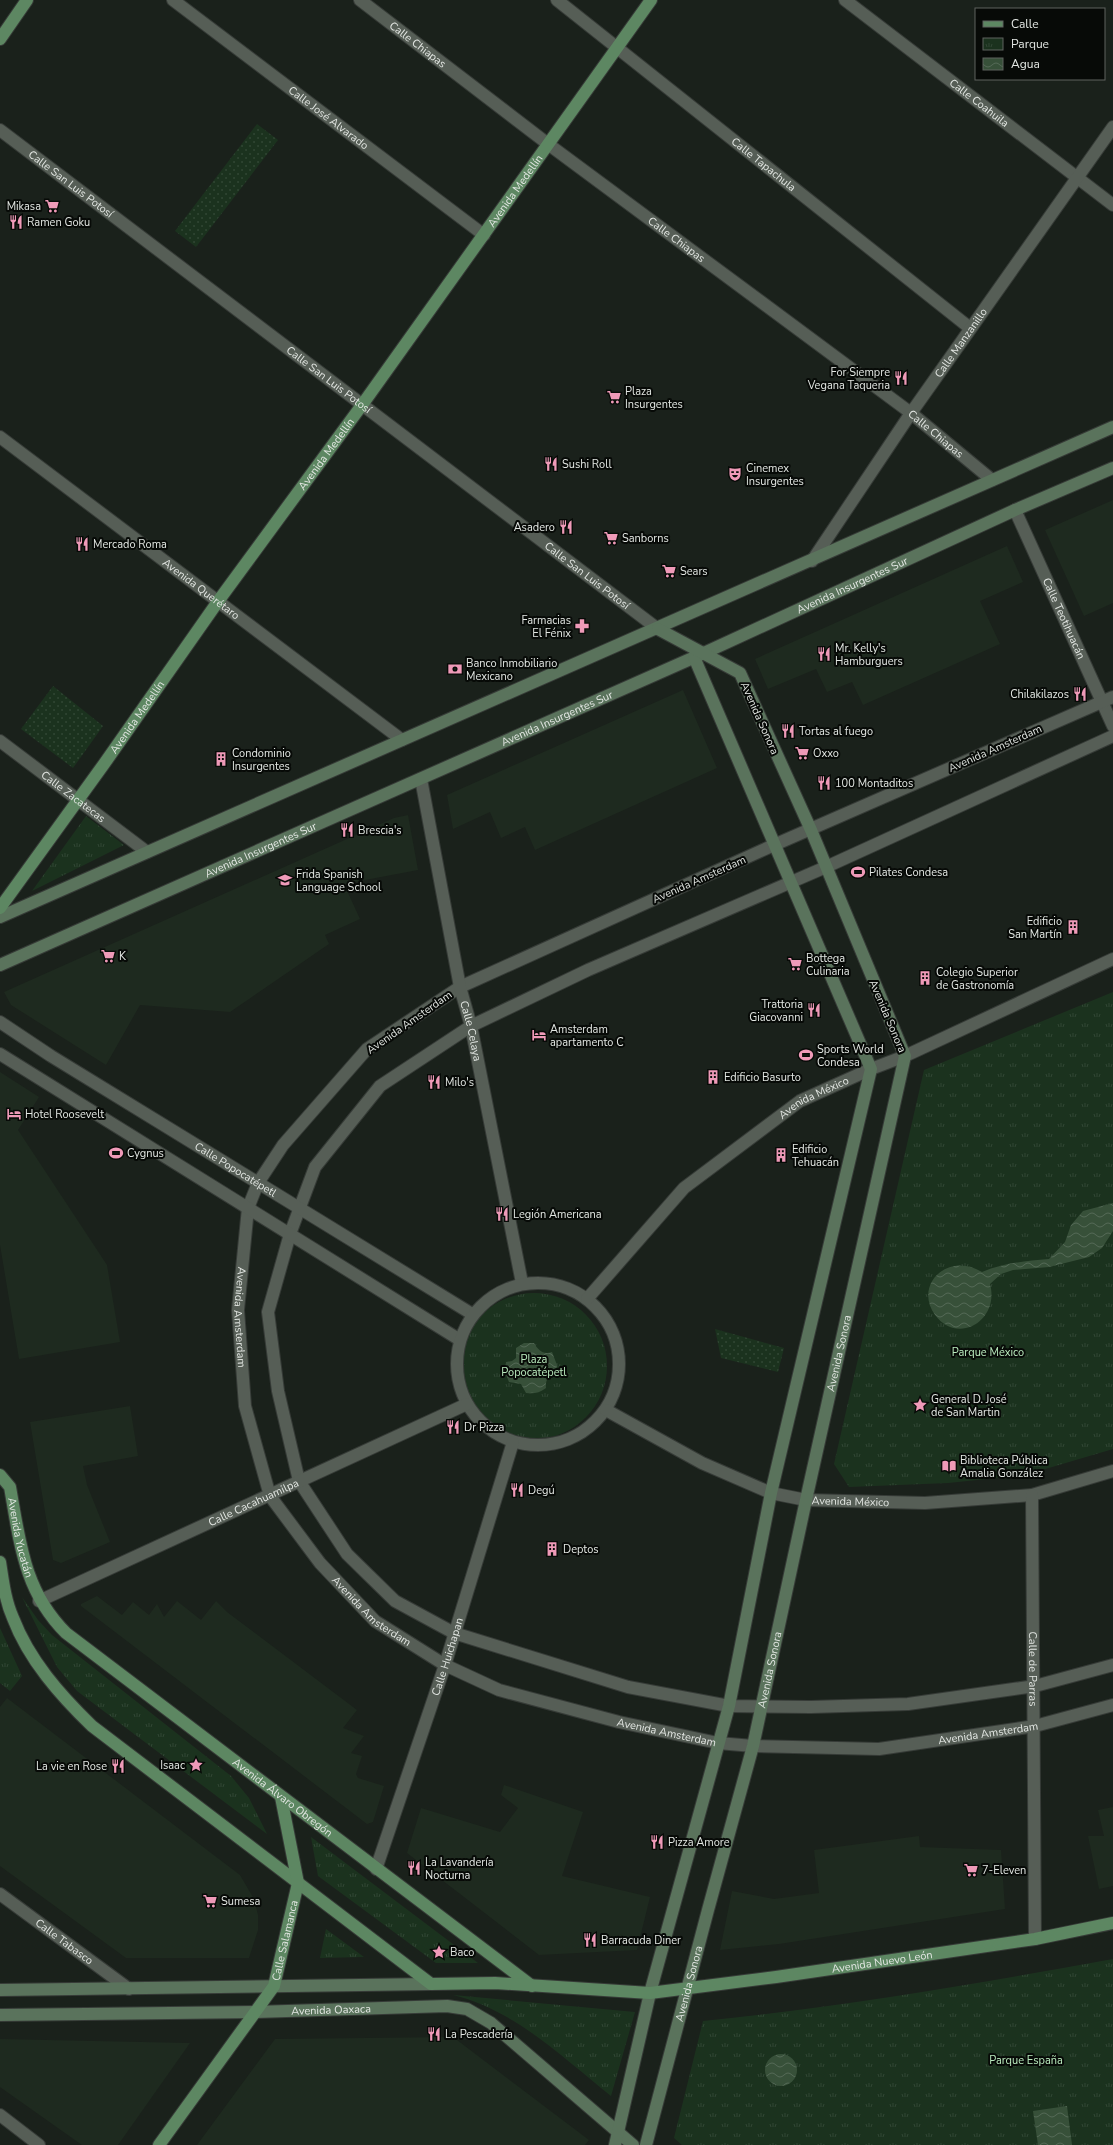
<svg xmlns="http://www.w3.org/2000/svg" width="1113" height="2145" viewBox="0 0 1113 2145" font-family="'Nunito Sans',sans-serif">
<defs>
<pattern id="grass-dots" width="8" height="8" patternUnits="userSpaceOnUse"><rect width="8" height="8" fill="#1b321e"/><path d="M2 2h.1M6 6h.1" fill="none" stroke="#314634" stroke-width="1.8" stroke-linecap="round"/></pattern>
<pattern id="park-tufts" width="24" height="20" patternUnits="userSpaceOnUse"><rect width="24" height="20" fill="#1b321e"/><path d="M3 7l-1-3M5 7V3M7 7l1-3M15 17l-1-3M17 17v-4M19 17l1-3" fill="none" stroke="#314634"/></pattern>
<pattern id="water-waves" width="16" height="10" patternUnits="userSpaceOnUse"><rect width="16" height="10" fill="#375039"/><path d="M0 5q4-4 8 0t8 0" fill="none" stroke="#546956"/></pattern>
</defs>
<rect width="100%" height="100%" fill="#1a211b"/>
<g fill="#1e2a1f">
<path d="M1113,500v103l-29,13 -39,-86z"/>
<path d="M1007,546l16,36 -43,19 20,43 -137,61 -11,-23 -25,10 -11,-23 -48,20 -13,-30z"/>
<path d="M683,690l34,78 -182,82 -10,-23 -24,11 -11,-26 -37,17 -6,-34z"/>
<path d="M408,815l10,55 -74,14 16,35 -35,16 4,9 -99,68 -90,-7 -34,60 -95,-60 -7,-13 390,-174z"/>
<path d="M0,1072l39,25 -21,33 89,135 13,77 -101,17 -19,-114z"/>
<path d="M130,1406l8,50 -55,10 4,19 23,57 -49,21 -8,-3 -23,-138z"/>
<path d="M97,1596l25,19 11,-13 16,13 8,-11 7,13 13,-16 24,19 15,-19 11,11 130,98 -14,18 21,8 -13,17 11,3 -6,18 2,4 26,8 -11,36 -6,2 -286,-218v-2z"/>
<path d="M7,1698l233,177 14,24 4,16v15l-9,28h-123l-126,-92v-159z"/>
<path d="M504,1785l79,27 -21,64 88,21 -13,53 -98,5 -132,-102 14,-45 79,24 18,-24 -17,-13z"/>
<path d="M1113,1807v79l-14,3 -11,-53h16l-6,-26z"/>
<path d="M919,1836l1,11 81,3 4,59 -226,35 -59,6 12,-59 42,8 45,-6 -5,-43z"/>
<path d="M453,2037l136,103 -4,5h-388l78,-106z"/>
<path d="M0,2039l190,4 -72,102h-36l-82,-58z"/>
</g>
<g fill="url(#grass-dots)">
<path d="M257,124l21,16 -82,107 -21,-16z"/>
<path d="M53,686l50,40 -30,42 -52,-39z"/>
<path d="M715,1329l69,19 -6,24 -57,-14z"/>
</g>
<g fill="url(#park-tufts)">
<path d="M86,816l38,29 -92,46z"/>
<path d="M1113,992v457l-88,26 -77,8 -99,4 -15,-23 90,-394z"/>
<circle cx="534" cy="1366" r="73"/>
<path d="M22,1597l16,23 14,15 179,141 18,22 18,36 -190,-143 -20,-24z"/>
<path d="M0,1628l22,48 -12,15 -10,-8z"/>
<path d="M311,1837l167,126h-42l-118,-87z"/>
<path d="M326,1929l38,28 -44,1z"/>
<path d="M1113,1959v186h-431l-8,-7 29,-117c137,-14 274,-37 410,-62z"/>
<path d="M453,1995l182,17 -24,84c-49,-39 -96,-86 -158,-101z"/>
</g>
<g fill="url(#water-waves)">
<path d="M1113,1203v28l-11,17 -13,9 -40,10 -36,3 -12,4 -11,10c10,36 -32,62 -55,31 -22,-31 14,-64 47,-43 22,-9 43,-11 67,-13l16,-17 6,-17 12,-14z"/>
<path d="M524,1343h10c4,7 9,12 18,9l5,13 -1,7c-7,3 -11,8 -10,16 -7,5 -12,6 -20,5l-5,-9 -12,-2 -4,-10 1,-10 6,-1 4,-3v-10z"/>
<circle cx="781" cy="2070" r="16"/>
<path d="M1067,2106l5,39h-34l-5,-34z"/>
</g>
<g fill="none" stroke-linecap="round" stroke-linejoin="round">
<defs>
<g id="minor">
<path id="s1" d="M173,0l311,235"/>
<path id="s2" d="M360,0l188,144 363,269 81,67"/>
<path id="s3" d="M557,0l413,328"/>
<path id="s4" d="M845,0l268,205"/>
<path id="s5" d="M0,437l402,303"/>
<path id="s6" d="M1015,510l98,216"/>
<path id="s7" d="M812,561l99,-148 202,-286"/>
<path id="s8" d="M1113,697l-339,148 -314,142 -93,62 -84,96 -25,38 -10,25 -10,102 7,96 25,90 50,67 55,58 70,44 54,25 120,32 99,21 35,3 126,3 156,-23 78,-21"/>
<path d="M1113,736l-287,131 -238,103 -117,56 -91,60 -65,81 -25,67 -22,78 10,79 21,90 48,73 48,47 59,32 174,54 101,19 82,1 97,-3 127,-18 78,-21"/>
<path id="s9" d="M0,741l147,111"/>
<path id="s10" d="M421,779l39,208 11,39 51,257"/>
<path id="s11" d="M0,1022l51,34 421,258"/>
<path d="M0,1054l460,286"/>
<circle cx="538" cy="1364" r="81"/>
<path id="s12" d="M587,1299l97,-111 116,-87 71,-32 34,-13 208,-97"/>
<path id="s13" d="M606,1410l96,53 69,30 35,7 119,3 107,-8 81,-24"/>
<path id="s14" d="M1032,1495l3,444"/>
<path id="s15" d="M39,1601l428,-197"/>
<path id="s16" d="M376,1869l69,-204 68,-223"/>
<path id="s17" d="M0,1894l129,95"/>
<path d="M0,2115l39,30"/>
</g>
<g id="tertiary">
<path id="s18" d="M0,130l658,499"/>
</g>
<g id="secondary">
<path d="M0,917l1113,-490"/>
<path id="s19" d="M0,965l704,-312 311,-143 98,-42"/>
<path d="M0,1990l431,-6"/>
<path id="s20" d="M0,2015l255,-3 192,-6 20,3 24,14 142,122"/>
<path d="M615,2145l35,-152 79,-287 42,-213 100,-424 -177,-412"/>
<path id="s21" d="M646,2145l62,-235 45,-164 53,-246 99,-444 -94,-226 -71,-157 -82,-44"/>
</g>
<g id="primary">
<path d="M0,39l27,-39"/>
<path id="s22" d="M0,908l104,-144 115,-164 143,-195 289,-405"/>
<path id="s23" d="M0,1475l10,12c10,56 14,104 56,146l466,353"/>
<path id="s24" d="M0,1562c3,19 5,38 13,56 16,42 47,77 79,108l339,258 64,-1 155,10 126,-16 259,-38 78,-16"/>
<path id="s25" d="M159,2145l115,-159 24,-103 -17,-86"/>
</g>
</defs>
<use href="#minor" stroke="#363b37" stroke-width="14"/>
<use href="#tertiary" stroke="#363b37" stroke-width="14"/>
<use href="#secondary" stroke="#363b37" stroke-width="14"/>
<use href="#primary" stroke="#363b37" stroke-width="14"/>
<use href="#minor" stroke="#565e56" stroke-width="12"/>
<use href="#tertiary" stroke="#565e56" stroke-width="12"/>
<use href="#secondary" stroke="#5a735c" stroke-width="12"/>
<use href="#primary" stroke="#5d8762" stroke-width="12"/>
</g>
<defs>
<symbol id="supermarket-bare" viewBox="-9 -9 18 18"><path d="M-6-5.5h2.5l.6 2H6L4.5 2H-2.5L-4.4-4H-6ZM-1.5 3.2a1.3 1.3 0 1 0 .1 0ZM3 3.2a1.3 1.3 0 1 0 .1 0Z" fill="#ef9ab8" stroke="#070a07" stroke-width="2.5" paint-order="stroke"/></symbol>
<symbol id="restaurant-bare" viewBox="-9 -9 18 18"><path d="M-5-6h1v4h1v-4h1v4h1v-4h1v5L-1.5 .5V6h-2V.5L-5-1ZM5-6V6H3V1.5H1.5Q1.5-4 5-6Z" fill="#ef9ab8" stroke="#070a07" stroke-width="2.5" paint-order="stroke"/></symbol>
<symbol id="theatre-bare" viewBox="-9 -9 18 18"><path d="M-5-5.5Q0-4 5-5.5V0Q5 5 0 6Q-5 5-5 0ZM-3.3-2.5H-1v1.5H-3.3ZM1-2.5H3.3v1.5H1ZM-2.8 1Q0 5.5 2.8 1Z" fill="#ef9ab8" stroke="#070a07" stroke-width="2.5" paint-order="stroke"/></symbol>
<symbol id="pharmacy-bare" viewBox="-9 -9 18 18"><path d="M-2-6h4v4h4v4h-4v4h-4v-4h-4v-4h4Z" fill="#ef9ab8" stroke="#070a07" stroke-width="2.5" paint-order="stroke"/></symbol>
<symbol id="bank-bare" viewBox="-9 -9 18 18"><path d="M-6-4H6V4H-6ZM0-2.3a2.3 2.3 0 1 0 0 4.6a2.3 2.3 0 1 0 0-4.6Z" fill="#ef9ab8" stroke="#070a07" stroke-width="2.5" paint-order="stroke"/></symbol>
<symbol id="building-bare" viewBox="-9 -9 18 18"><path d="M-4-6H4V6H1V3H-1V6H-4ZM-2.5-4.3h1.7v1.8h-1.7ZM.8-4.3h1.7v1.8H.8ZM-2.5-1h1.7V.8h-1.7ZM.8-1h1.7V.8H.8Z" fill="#ef9ab8" stroke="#070a07" stroke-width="2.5" paint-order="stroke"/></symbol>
<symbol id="stadium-bare" viewBox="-9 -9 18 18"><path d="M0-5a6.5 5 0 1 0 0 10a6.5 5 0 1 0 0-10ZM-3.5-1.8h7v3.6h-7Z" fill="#ef9ab8" stroke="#070a07" stroke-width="2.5" paint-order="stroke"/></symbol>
<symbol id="school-bare" viewBox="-9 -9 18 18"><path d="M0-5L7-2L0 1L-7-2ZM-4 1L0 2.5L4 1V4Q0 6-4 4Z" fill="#ef9ab8" stroke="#070a07" stroke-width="2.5" paint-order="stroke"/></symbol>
<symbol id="hotel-bare" viewBox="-9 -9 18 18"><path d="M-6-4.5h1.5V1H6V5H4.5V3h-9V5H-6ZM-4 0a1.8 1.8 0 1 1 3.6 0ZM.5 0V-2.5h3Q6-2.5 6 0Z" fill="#ef9ab8" stroke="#070a07" stroke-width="2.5" paint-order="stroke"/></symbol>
<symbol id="sight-bare" viewBox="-9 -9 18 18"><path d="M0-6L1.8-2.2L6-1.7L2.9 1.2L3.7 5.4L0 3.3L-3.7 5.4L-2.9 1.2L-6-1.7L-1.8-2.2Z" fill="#ef9ab8" stroke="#070a07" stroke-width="2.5" paint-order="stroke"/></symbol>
<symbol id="library-bare" viewBox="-9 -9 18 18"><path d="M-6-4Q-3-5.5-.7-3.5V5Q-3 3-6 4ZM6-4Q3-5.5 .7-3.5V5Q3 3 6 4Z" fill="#ef9ab8" stroke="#070a07" stroke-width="2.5" paint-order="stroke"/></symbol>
</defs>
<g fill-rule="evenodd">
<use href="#supermarket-bare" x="42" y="196" width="20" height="20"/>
<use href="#restaurant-bare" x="6" y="212" width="20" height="20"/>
<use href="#restaurant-bare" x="891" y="368" width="20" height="20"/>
<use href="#supermarket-bare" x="604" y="387" width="20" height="20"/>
<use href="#restaurant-bare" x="541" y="454" width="20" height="20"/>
<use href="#theatre-bare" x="725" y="464" width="20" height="20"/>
<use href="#restaurant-bare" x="556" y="517" width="20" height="20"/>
<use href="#supermarket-bare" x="601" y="528" width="20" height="20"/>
<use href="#restaurant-bare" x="72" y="534" width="20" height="20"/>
<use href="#supermarket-bare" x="659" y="561" width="20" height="20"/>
<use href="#pharmacy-bare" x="572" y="616" width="20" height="20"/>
<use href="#restaurant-bare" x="814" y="644" width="20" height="20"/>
<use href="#bank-bare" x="445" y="659" width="20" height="20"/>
<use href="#restaurant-bare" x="1070" y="684" width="20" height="20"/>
<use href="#restaurant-bare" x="778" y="721" width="20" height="20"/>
<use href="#supermarket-bare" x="792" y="743" width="20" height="20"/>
<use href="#building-bare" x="211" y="749" width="20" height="20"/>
<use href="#restaurant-bare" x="814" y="773" width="20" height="20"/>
<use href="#restaurant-bare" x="337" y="820" width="20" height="20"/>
<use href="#stadium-bare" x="848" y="862" width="20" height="20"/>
<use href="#school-bare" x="275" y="870" width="20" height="20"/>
<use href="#building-bare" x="1063" y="917" width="20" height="20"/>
<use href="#supermarket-bare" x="98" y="946" width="20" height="20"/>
<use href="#supermarket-bare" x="785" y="954" width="20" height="20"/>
<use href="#building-bare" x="915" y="968" width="20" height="20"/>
<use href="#restaurant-bare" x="804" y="1000" width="20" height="20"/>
<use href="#hotel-bare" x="529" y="1025" width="20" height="20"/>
<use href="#stadium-bare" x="796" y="1045" width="20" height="20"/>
<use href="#building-bare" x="703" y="1067" width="20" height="20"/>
<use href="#restaurant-bare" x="424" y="1072" width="20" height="20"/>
<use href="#hotel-bare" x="4" y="1104" width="20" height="20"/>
<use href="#stadium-bare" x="106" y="1143" width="20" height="20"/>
<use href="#building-bare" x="771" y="1145" width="20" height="20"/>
<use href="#restaurant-bare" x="492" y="1204" width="20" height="20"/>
<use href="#sight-bare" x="910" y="1395" width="20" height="20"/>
<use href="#restaurant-bare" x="443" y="1417" width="20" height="20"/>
<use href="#library-bare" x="939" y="1456" width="20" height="20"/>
<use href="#restaurant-bare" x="507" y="1480" width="20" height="20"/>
<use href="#building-bare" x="542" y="1539" width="20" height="20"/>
<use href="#sight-bare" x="186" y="1755" width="20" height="20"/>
<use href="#restaurant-bare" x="108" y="1756" width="20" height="20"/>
<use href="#restaurant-bare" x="647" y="1832" width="20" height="20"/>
<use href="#restaurant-bare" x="404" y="1858" width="20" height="20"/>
<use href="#supermarket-bare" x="961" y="1860" width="20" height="20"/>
<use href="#supermarket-bare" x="200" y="1891" width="20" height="20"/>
<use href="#restaurant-bare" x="580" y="1930" width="20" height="20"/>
<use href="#sight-bare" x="429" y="1942" width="20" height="20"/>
<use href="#restaurant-bare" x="424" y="2024" width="20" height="20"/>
</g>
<g text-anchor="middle" stroke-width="4" stroke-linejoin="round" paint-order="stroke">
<g font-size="11" fill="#e3e7e3" stroke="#070a07">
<text dy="4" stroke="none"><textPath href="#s2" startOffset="73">Calle Chiapas</textPath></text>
<text dy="4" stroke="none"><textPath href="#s4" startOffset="169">Calle Coahuila</textPath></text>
<text dy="4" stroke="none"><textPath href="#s1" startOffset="195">Calle José Alvarado</textPath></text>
<text dy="4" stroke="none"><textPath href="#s3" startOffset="264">Calle Tapachula</textPath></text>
<text dy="4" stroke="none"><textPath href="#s18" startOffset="89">Calle San Luis Potosí</textPath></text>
<text dy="4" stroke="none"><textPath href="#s22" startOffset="883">Avenida Medellín</textPath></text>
<text dy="4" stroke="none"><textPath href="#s2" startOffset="397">Calle Chiapas</textPath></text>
<text dy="4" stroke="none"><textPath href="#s7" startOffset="264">Calle Manzanillo</textPath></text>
<text dy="4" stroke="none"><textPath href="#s18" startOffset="413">Calle San Luis Potosí</textPath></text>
<text dy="4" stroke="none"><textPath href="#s2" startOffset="721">Calle Chiapas</textPath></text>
<text dy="4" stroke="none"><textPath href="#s22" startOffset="559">Avenida Medellín</textPath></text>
<text dy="4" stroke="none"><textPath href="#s18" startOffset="737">Calle San Luis Potosí</textPath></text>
<text dy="4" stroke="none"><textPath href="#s19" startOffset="933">Avenida Insurgentes Sur</textPath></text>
<text dy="4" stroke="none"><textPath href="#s5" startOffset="252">Avenida Querétaro</textPath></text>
<text dy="4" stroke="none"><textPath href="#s6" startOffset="119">Calle Teotihuacán</textPath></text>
<text dy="4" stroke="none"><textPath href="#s22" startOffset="235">Avenida Medellín</textPath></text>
<text dy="4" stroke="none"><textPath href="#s19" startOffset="609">Avenida Insurgentes Sur</textPath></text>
<text transform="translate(760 718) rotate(66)" y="4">Avenida Sonora</text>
<text transform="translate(995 748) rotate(-24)" y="4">Avenida Amsterdam</text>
<text dy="4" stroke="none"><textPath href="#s9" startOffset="92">Calle Zacatecas</textPath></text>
<text dy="4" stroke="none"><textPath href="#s19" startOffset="285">Avenida Insurgentes Sur</textPath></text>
<text transform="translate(699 879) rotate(-24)" y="4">Avenida Amsterdam</text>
<text transform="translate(888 1016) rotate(67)" y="4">Avenida Sonora</text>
<text transform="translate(409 1022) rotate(-35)" y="4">Avenida Amsterdam</text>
<text dy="4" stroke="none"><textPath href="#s10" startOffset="257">Calle Celaya</textPath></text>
<text dy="4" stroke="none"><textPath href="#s12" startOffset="306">Avenida México</textPath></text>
<text dy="4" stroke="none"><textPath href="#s11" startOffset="278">Calle Popocatépetl</textPath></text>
<text dy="4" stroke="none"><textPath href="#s8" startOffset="1136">Avenida Amsterdam</textPath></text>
<text dy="4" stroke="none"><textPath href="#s21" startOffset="815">Avenida Sonora</textPath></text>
<text dy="4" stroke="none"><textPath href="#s13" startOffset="265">Avenida México</textPath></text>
<text dy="4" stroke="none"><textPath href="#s15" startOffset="236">Calle Cacahuamilpa</textPath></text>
<text dy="4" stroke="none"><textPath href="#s23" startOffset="67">Avenida Yucatán</textPath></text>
<text dy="4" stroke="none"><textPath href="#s8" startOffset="1473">Avenida Amsterdam</textPath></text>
<text dy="4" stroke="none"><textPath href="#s16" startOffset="224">Calle Huichapan</textPath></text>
<text dy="4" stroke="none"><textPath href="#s14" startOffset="174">Calle de Parras</textPath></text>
<text dy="4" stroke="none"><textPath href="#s21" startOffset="491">Avenida Sonora</textPath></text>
<text dy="4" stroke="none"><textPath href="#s8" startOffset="1797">Avenida Amsterdam</textPath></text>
<text dy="4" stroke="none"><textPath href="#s8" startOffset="2121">Avenida Amsterdam</textPath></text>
<text dy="4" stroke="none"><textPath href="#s23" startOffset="447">Avenida Álvaro Obregón</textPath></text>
<text dy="4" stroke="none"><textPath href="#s17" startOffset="80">Calle Tabasco</textPath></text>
<text dy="4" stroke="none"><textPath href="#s25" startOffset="243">Calle Salamanca</textPath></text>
<text dy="4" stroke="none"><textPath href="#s24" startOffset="1072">Avenida Nuevo León</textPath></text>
<text dy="4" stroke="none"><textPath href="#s21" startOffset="167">Avenida Sonora</textPath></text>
<text dy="4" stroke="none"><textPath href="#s20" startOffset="331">Avenida Oaxaca</textPath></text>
</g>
<g font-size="11" fill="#e3e7e3" stroke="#070a07" text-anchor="start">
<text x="41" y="210" text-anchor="end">Mikasa</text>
<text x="27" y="226">Ramen Goku</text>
<text x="890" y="376" text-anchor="end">For Siempre<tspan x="890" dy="13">Vegana Taqueria</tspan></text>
<text x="625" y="395">Plaza<tspan x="625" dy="13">Insurgentes</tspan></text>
<text x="562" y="468">Sushi Roll</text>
<text x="746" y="472">Cinemex<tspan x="746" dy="13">Insurgentes</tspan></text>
<text x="555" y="531" text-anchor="end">Asadero</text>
<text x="622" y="542">Sanborns</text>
<text x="93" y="548">Mercado Roma</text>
<text x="680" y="575">Sears</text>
<text x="571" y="624" text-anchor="end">Farmacias<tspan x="571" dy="13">El Fénix</tspan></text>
<text x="835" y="652">Mr. Kelly's<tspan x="835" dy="13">Hamburguers</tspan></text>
<text x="466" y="667">Banco Inmobiliario<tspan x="466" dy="13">Mexicano</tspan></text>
<text x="1069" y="698" text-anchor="end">Chilakilazos</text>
<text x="799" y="735">Tortas al fuego</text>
<text x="232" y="757">Condominio<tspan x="232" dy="13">Insurgentes</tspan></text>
<text x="813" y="757">Oxxo</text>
<text x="835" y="787">100 Montaditos</text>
<text x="358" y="834">Brescia's</text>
<text x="869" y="876">Pilates Condesa</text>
<text x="296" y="878">Frida Spanish<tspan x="296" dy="13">Language School</tspan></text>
<text x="1062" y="925" text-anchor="end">Edificio<tspan x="1062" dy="13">San Martín</tspan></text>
<text x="119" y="960">K</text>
<text x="806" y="962">Bottega<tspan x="806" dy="13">Culinaria</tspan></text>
<text x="936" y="976">Colegio Superior<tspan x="936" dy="13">de Gastronomía</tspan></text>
<text x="803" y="1008" text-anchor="end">Trattoria<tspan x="803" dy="13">Giacovanni</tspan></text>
<text x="550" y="1033">Amsterdam<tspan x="550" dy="13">apartamento C</tspan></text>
<text x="817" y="1053">Sports World<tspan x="817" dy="13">Condesa</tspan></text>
<text x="724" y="1081">Edificio Basurto</text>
<text x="445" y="1086">Milo's</text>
<text x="25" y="1118">Hotel Roosevelt</text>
<text x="792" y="1153">Edificio<tspan x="792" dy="13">Tehuacán</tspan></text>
<text x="127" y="1157">Cygnus</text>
<text x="513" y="1218">Legión Americana</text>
<text x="931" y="1403">General D. José<tspan x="931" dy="13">de San Martin</tspan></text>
<text x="464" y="1431">Dr Pizza</text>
<text x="960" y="1464">Biblioteca Pública<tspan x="960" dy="13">Amalia González</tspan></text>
<text x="528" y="1494">Degú</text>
<text x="563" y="1553">Deptos</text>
<text x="185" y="1769" text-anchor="end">Isaac</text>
<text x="107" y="1770" text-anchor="end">La vie en Rose</text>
<text x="668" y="1846">Pizza Amore</text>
<text x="425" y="1866">La Lavandería<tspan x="425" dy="13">Nocturna</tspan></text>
<text x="982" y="1874">7-Eleven</text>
<text x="221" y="1905">Sumesa</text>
<text x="601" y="1944">Barracuda Diner</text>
<text x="450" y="1956">Baco</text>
<text x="445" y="2038">La Pescadería</text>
</g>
<g font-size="11" fill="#baebbe" stroke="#070a07">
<text x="988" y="1356">Parque México</text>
<text x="534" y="1363">Plaza<tspan x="534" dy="13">Popocatépetl</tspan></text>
<text x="1026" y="2064">Parque España</text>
</g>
</g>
<rect x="975" y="8" width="130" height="72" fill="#070a07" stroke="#5f625f"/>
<rect x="983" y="21" width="20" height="6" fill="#5d8762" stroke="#5f625f"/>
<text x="1011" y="28" font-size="12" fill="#e3e7e3">Calle</text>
<rect x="983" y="38" width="20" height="12" fill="url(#park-tufts)" stroke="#5f625f"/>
<text x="1011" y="48" font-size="12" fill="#e3e7e3">Parque</text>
<rect x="983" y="58" width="20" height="12" fill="url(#water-waves)" stroke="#5f625f"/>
<text x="1011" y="68" font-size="12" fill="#e3e7e3">Agua</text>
</svg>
